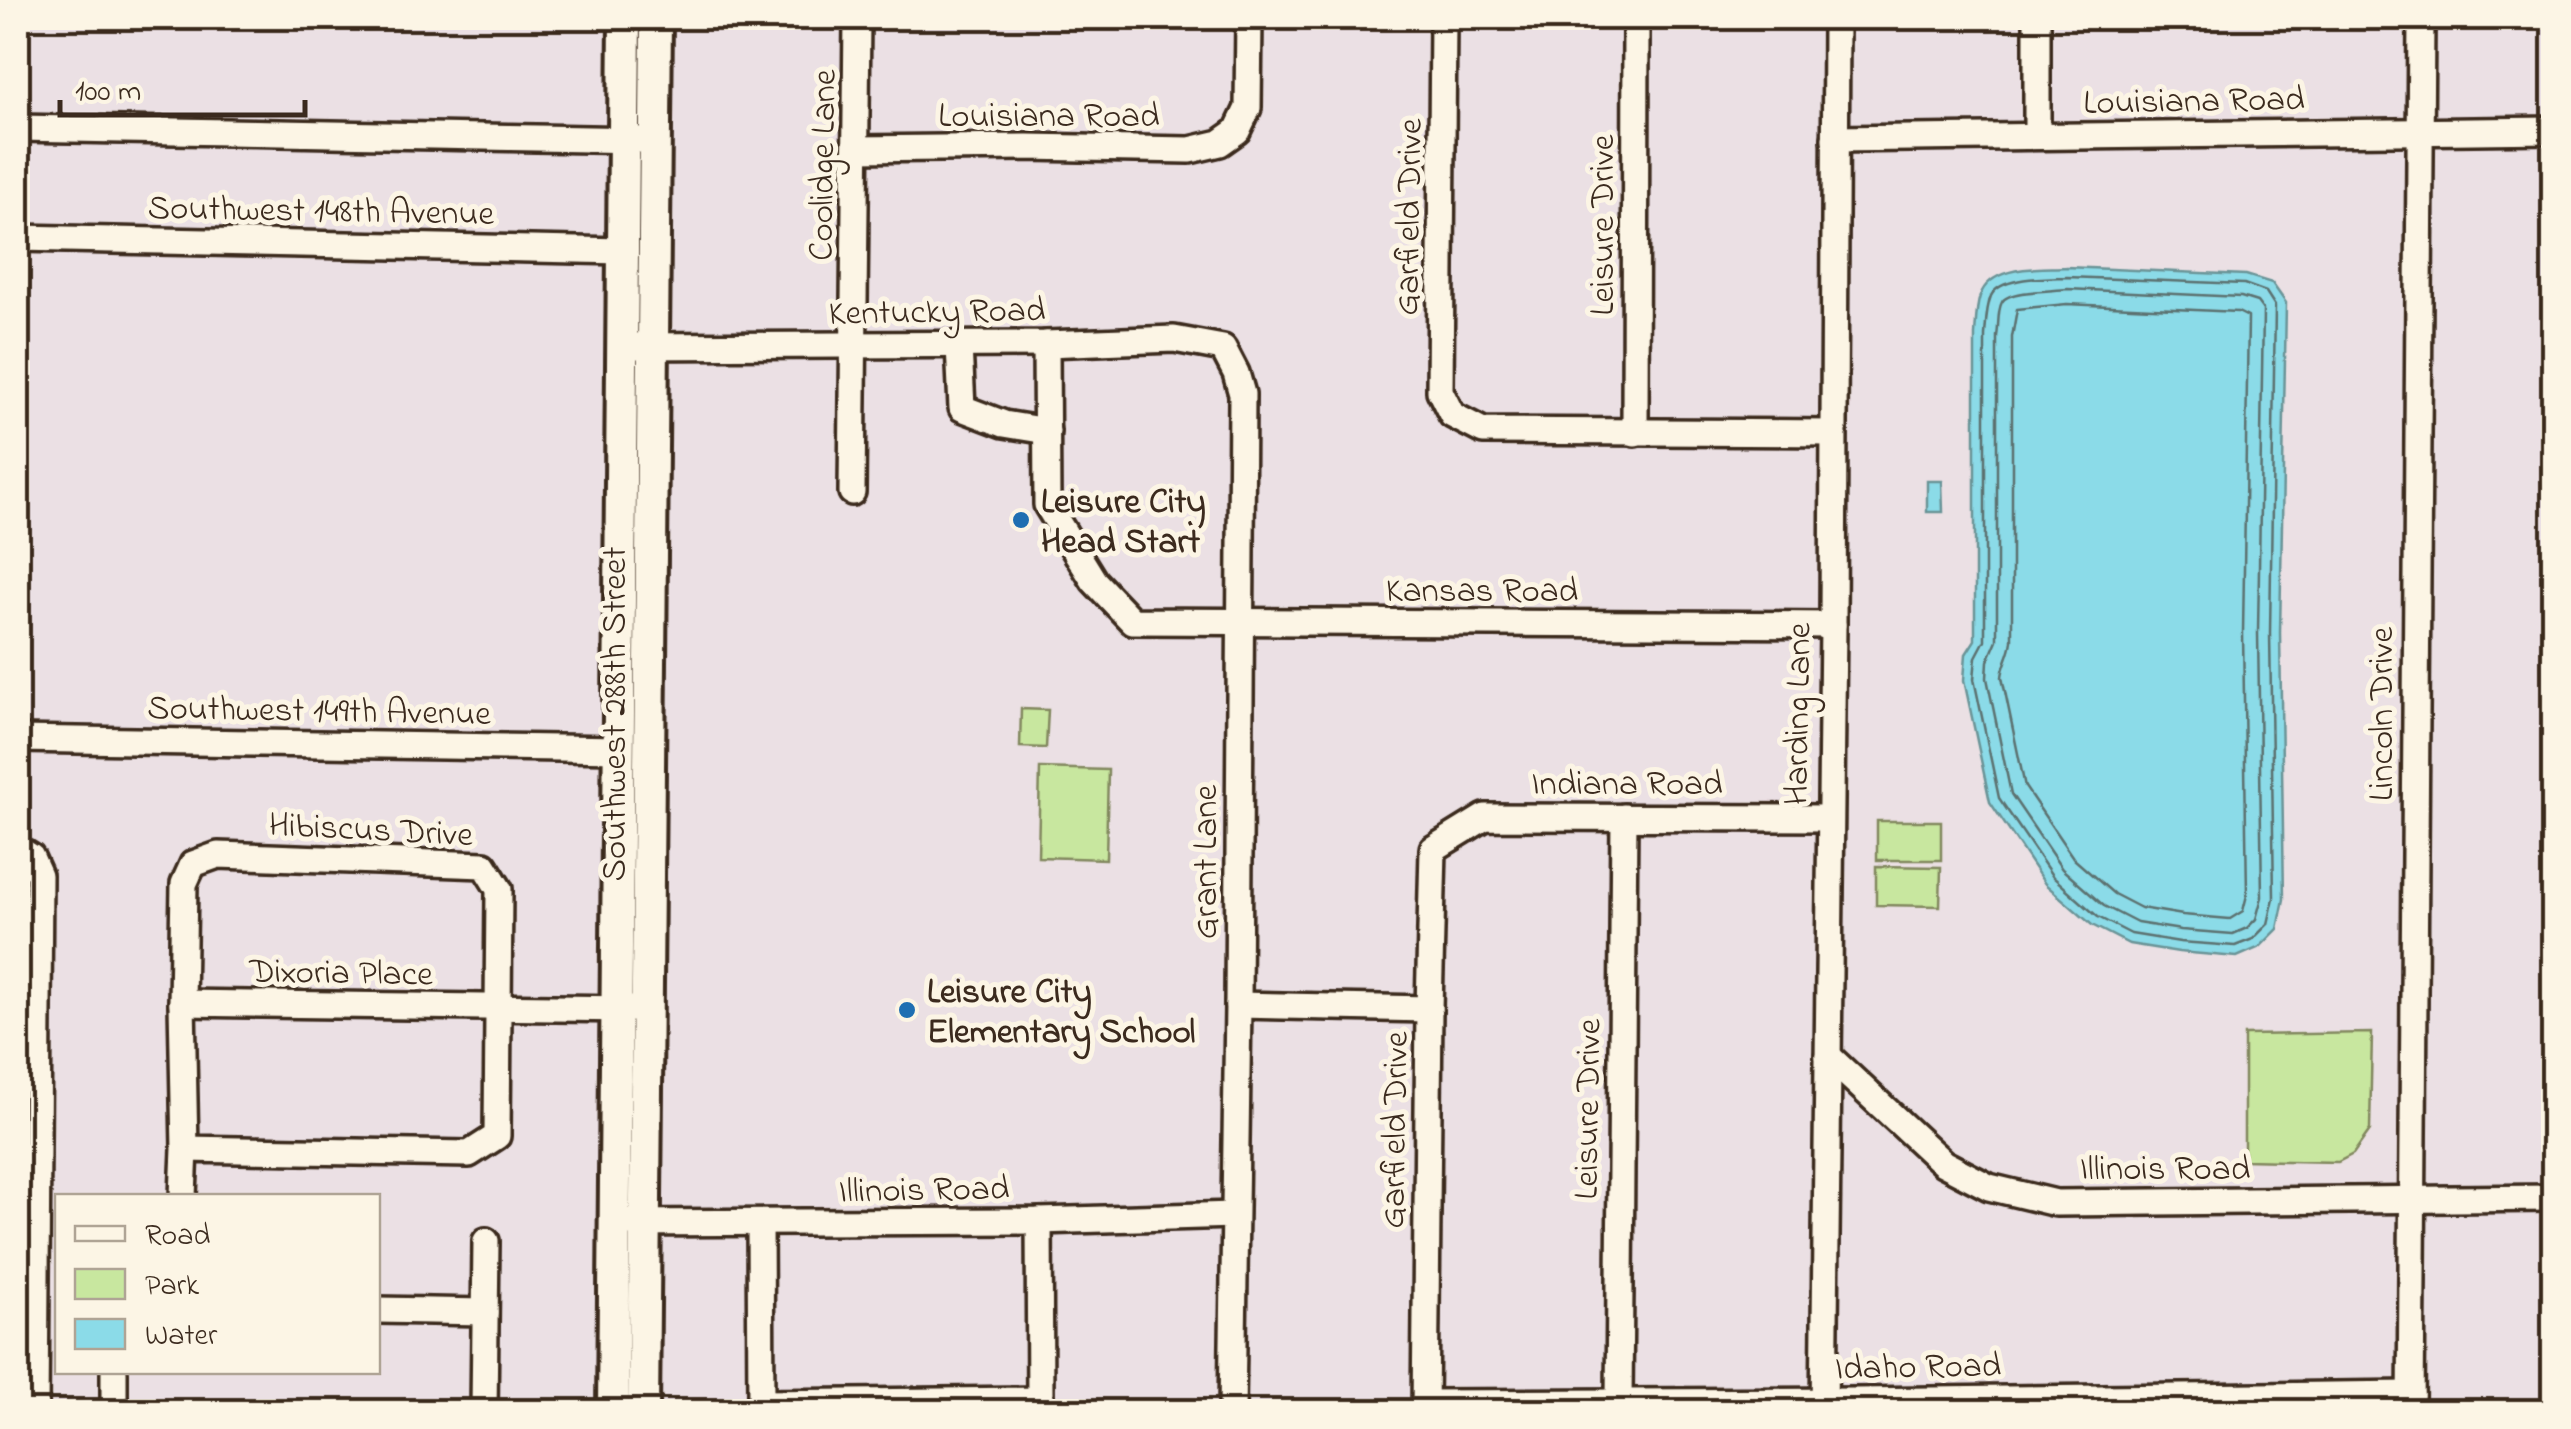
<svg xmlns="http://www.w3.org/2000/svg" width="2571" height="1429" viewBox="0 0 2571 1429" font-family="'Indie Flower',sans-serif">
<rect width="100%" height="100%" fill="#ebe0e4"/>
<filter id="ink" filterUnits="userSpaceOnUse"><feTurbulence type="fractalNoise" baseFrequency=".01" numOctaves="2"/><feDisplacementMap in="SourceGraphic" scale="20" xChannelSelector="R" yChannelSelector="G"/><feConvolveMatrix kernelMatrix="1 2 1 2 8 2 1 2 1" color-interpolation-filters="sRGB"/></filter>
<g filter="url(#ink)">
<g fill="#c8e79f" stroke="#82885e" stroke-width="2.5">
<path d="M1021,709l27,1 -2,38 -26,-1z"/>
<path d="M1040,768l68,2 -2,89 -68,-2z"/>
<rect x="1877" y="821" width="64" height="39"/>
<path d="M1876,866l65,1 -1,39 -64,-1z"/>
<path d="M2372,1033l-2,97 -17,24 -15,8 -94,-2v-125z"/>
</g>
<g fill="#8bdbe8" stroke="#6b9497" stroke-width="2.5">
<path d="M2066,267l180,8 26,8 14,20 -6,330 4,266 -6,30 -18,18 -23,10 -58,-5 -50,-8 -37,-19 -47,-41 -55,-82 -26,-122 2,-26 9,-14v-305c1,-12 1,-27 5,-39 11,-32 59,-27 86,-29z"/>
<path d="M1927,481h15l1,31h-16z"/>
</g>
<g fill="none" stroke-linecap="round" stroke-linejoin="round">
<g stroke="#5b716f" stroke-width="2.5">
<path d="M2067,277l177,7 22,8 9,14 -5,327 4,265 -6,26 -15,15 -18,7 -55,-4 -49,-8 -33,-17 -45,-40 -54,-79 -25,-119 2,-22 9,-17v-304c1,-12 1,-28 6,-40 9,-20 56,-18 76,-19z"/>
<path d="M2067,289l174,8 16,5 6,8 -5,323 4,264 -6,22 -9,9 -14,6 -52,-4 -44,-7 -33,-17 -42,-37 -51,-75 -24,-116 1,-17 9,-21v-304c2,-9 0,-25 5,-34 6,-12 51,-11 65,-13z"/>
<path d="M2067,304l171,8 10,5 -5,316 4,262 -4,16 -13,8 -47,-4 -42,-7 -27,-14 -40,-35 -49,-72 -23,-110c1,-13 9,-23 10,-37v-303l5,-28z"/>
</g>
<defs>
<g id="minor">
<path d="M1443,18l-3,373 12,24 31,16 350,2"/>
<path d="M18,128l624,12"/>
<path d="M2037,136v-118"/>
<path d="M1835,139l719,-9"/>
<path d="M856,149l171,-2 163,3 30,-7 17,-12 11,-23 1,-90"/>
<path d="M18,238l605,13"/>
<path d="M1046,344l1,161 47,76 38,40 701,4"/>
<path d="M959,345l3,63 42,16 43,7"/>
<path d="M633,346l413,-2 128,-5 49,9 13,25 6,21 -4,611 -6,407"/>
<path d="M1635,433l1,-415"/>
<path d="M852,492l5,-474"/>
<path d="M18,739l602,10"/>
<path d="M18,849l13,8 8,18 -4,537"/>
<path d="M182,1003l450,6"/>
<path d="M1238,1005l191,4"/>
<path d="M1828,1056l115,107 46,24 67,16 498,-5"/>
<path d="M183,1196l2,-47 -3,-146 2,-119 9,-20 25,-9 266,10 15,24 -2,247 -28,18 -284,-5"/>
<path d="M615,1223l424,-2 195,-6"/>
<path d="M760,1224l1,179 279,-3 -1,-179"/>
<path d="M378,1310l107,2"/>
<path d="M1619,1401l5,-584"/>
<path d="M1425,1403l432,-2 554,-7"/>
<path d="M114,1412v-40"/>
<path d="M484,1412l2,-171"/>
<path d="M1425,1412l4,-403 4,-160 52,-32 345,1"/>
<path d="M1824,1412l9,-787 3,-607"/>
<path d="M2411,1412l10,-1394"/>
</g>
<g id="major">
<path d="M613,1412l12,-1394"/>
<path d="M643,1412l13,-1394"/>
</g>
</defs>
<use href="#minor" stroke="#3b2a1e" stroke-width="32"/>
<use href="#major" stroke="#3b2a1e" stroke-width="38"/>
<use href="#minor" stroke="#fcf5e5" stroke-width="25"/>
<use href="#major" stroke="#fcf5e5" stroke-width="30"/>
</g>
</g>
<g fill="#1f6fb2" stroke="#fcf5e5" stroke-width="4">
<circle cx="1021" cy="520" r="10"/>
<circle cx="907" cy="1010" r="10"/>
</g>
<g text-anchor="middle" stroke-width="10" stroke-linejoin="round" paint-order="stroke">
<g font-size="35" fill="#3b2a1e" stroke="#fcf5e5">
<text transform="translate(2194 99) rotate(-1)" y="12">Louisiana Road</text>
<text x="1049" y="126">Louisiana Road</text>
<text transform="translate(821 165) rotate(-89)" y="12">Coolidge Lane</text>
<text transform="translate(321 209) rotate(1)" y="12">Southwest 148th Avenue</text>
<text transform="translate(1407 217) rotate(-89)" y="12">Garfield Drive</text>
<text transform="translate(1601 225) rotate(-90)" y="12">Leisure Drive</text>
<text transform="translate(937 310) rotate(-1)" y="12">Kentucky Road</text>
<text x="1482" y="601">Kansas Road</text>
<text transform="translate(319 709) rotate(1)" y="12">Southwest 149th Avenue</text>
<text transform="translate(613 714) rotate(-90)" y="12">Southwest 288th Street</text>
<text transform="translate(1796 714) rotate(-89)" y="12">Harding Lane</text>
<text transform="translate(2380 714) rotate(-90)" y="12">Lincoln Drive</text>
<text x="1627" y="794">Indiana Road</text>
<text transform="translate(371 828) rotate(3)" y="12">Hibiscus Drive</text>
<text transform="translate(1204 862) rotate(-90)" y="12">Grant Lane</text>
<text transform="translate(341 971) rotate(1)" y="12">Dixoria Place</text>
<text transform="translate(1586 1109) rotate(-89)" y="12">Leisure Drive</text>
<text transform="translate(1393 1130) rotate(-89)" y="12">Garfield Drive</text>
<text x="2165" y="1179">Illinois Road</text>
<text transform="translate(924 1188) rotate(-1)" y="12">Illinois Road</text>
<text transform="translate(1918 1365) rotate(-1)" y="12">Idaho Road</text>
</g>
<g font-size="35" font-weight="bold" fill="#3b2a1e" stroke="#fcf5e5" text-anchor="start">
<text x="1041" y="512">Leisure City<tspan x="1041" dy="40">Head Start</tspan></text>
<text x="927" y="1002">Leisure City<tspan x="927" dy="40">Elementary School</tspan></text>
</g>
</g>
<rect width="2571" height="1429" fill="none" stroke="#fcf5e5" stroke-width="60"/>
<rect x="30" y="30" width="2511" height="1369" fill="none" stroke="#3b2a1e" stroke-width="4" filter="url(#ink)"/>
<rect x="55" y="1194" width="325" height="180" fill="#fcf5e5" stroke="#afa495" stroke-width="2.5"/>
<rect x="75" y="1226" width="50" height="15" fill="#fcf5e5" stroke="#afa495" stroke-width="2.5"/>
<text x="145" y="1244" font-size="30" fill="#3b2a1e">Road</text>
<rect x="75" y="1269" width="50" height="30" fill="#c8e79f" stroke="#afa495" stroke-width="2.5"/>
<text x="145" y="1294" font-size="30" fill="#3b2a1e">Park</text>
<rect x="75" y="1319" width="50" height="30" fill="#8bdbe8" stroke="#afa495" stroke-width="2.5"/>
<text x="145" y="1344" font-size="30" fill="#3b2a1e">Water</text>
<path d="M60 100v15h245v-15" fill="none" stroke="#3b2a1e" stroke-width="5"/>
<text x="75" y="100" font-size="30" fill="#3b2a1e" stroke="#fcf5e5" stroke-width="8" paint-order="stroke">100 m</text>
</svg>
